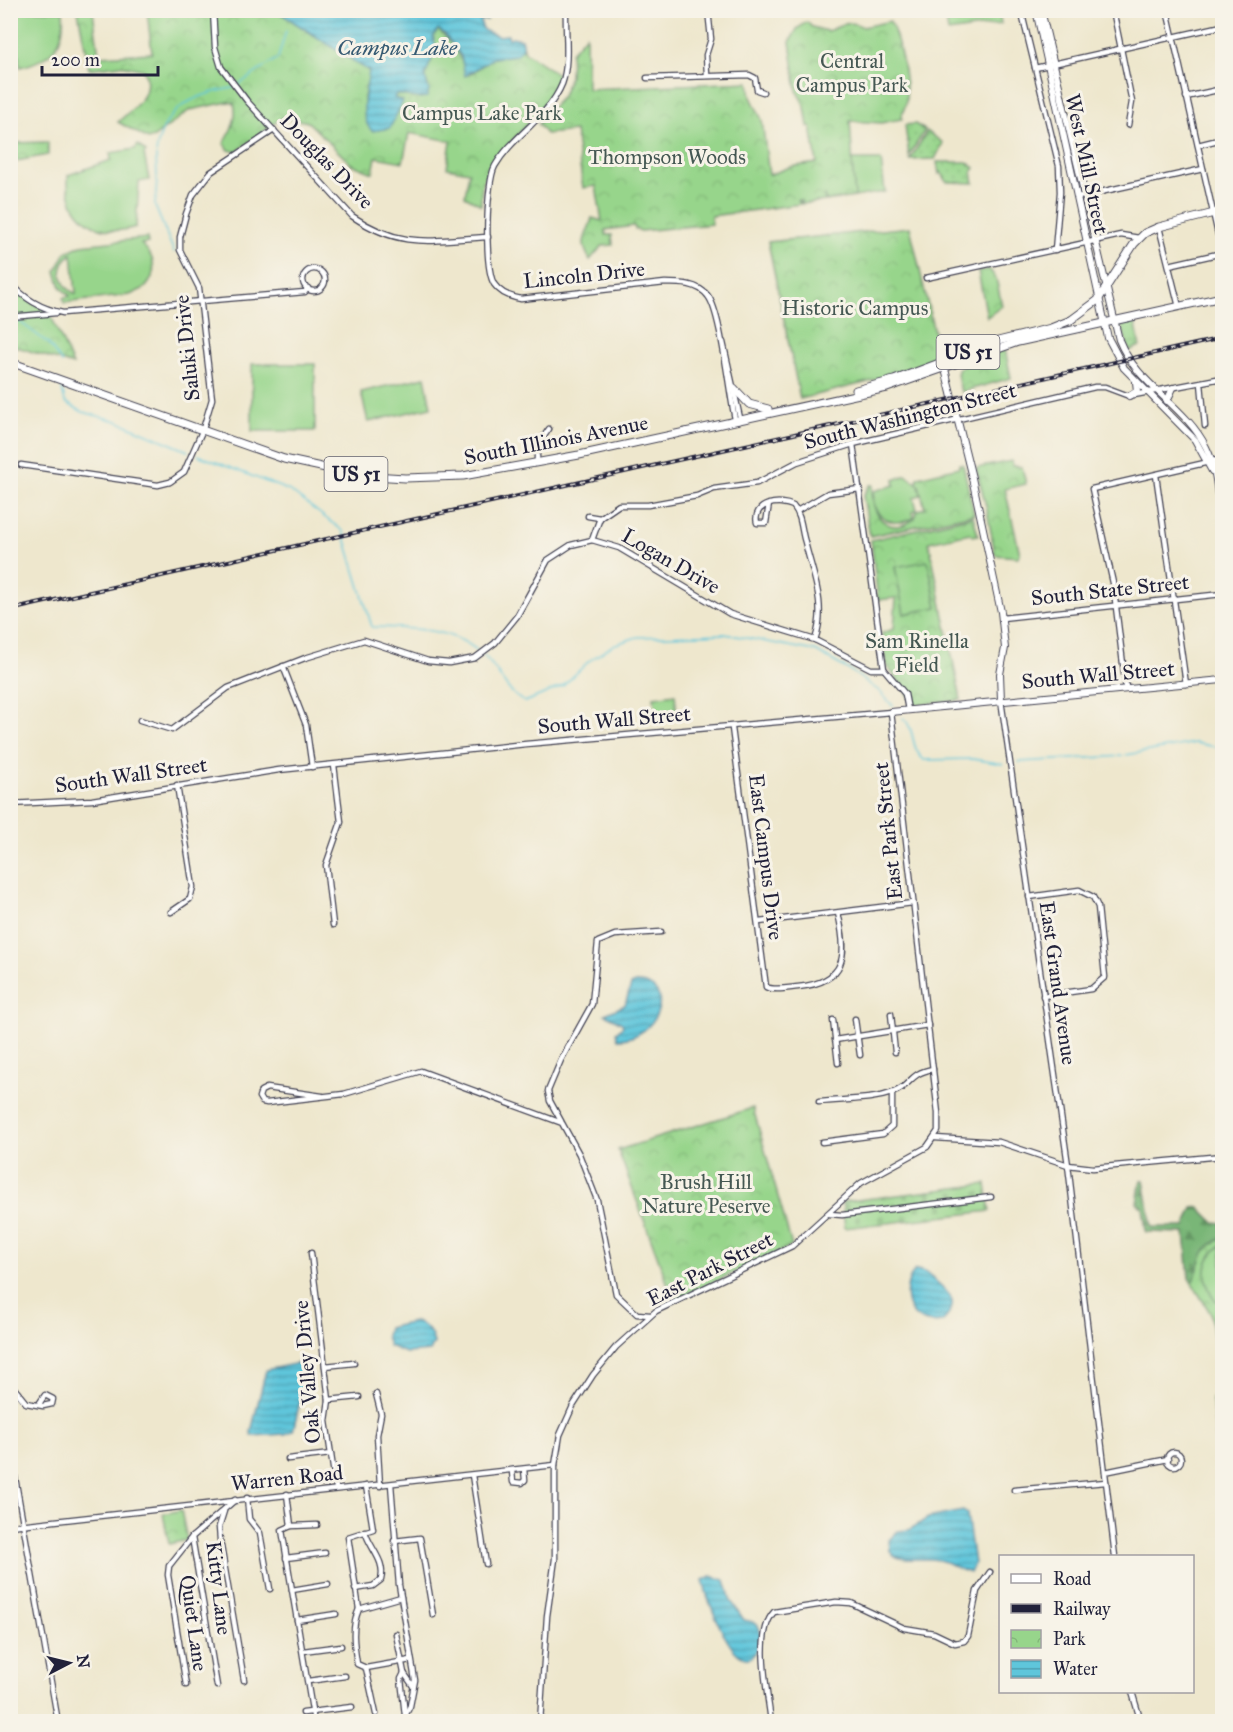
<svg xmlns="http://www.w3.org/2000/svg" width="1233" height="1732" viewBox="0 0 1233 1732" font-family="'IM FELL Great Primer',serif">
<defs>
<pattern id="grass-dots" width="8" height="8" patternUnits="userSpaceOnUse" patternTransform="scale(1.5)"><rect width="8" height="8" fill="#97d58b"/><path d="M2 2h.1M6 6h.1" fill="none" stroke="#82b779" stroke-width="1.8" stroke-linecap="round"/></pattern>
<pattern id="forest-firs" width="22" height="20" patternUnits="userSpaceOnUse" patternTransform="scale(1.5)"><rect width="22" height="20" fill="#79b677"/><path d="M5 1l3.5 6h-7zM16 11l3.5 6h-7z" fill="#639463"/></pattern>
<pattern id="cemetery-stones" width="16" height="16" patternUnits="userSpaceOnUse" patternTransform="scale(1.5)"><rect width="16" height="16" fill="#97d58b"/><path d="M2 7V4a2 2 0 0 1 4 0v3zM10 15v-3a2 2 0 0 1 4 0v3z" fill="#82b779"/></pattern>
<pattern id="park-crowns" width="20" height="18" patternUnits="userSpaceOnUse" patternTransform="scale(1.5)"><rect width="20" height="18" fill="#97d58b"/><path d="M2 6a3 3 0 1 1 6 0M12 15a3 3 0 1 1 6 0" fill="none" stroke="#82b779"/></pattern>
<pattern id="water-rules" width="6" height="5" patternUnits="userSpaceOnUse" patternTransform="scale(1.5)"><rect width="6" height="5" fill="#5fc6db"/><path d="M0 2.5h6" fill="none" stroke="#4ea0b3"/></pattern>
</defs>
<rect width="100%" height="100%" fill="#f7f3e8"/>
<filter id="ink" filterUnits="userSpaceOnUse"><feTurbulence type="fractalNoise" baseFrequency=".0167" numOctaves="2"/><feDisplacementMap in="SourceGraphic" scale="12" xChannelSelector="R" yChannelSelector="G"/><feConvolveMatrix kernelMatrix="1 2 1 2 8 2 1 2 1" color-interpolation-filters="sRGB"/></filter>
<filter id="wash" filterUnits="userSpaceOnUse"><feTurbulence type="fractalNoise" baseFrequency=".008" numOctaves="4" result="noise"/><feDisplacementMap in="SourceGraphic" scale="24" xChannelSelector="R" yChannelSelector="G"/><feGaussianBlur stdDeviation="1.35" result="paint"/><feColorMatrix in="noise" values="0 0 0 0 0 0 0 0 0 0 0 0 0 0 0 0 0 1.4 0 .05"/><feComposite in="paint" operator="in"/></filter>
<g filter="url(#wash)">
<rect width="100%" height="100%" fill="#eee7cd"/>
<g fill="url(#grass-dots)" stroke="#5c7c63" stroke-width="1.5">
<path d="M915,124l10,6 -16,26 -4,-31z"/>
<path d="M927,131l16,12 -8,16 -25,1z"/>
<path d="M937,162h30l8,6 -3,4 2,11 -27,-1 -6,-10 -2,2z"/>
</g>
<path fill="url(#forest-firs)" stroke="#4e6c59" stroke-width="1.5" d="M1141,1180h3l8,47h33l8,-19 6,-1 15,15 8,1v15c-23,12 -19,24 -30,45l-3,-5 -4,-45 -39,-1 -3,-24 -6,-5z"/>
<path fill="url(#cemetery-stones)" stroke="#5c7c63" stroke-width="1.5" d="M986,1184l4,27 -145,17 -3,-26z"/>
<g fill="url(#park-crowns)" stroke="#5c7c63" stroke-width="1.5">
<path d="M78,11h15l6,45 53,-3 -5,-42h130l93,60 -6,26 1,16 25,15 12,-27 -8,-3 1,-4 23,4 10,-12 -3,-10 11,-28 -3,-11 5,-8 16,17 15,29 24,-17 23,-3 7,-6v-4l2,7 34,23c-3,28 -57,70 -72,98 -6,9 -6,22 -6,32l-16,-9 4,-24 -22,-4 4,-27 -42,-8 -6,29 -27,-5 -3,16 -22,-9 -43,-42 -25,-5 -47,35 -7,-2 -5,-6c7,-14 14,-26 10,-41l-6,-1 -38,8 -36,27 -6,2 -30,-17c17,-16 36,-26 26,-52l-23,-5 -32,4z"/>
<path d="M890,21c9,19 18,59 16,80 0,8 -5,10 -4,18l-21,4 -31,-2 5,76 -29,4 -2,-7 1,7 -23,3 -1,-4h-3l3,4 -90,12 1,8 -71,7 -6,-2 -1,-3 -29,4 1,5h6l1,10 -11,1 -12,14c-12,-21 -3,-22 2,-42l10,3 -6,-35 -13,2 -8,-57 -29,3 -8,-10 24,-28 8,-21 1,-23 15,-17 1,54 162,-7 2,15 11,23 7,55 21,-8 27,-4 -6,-36h-3l-3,-20 -8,-16 -7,-49 7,-13 10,-7 5,5 15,4c15,-4 20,-13 36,-4z"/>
<path d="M48,142v13l-37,7v-19z"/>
<path d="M910,227l30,131 -68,23 -72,18 -32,-157z"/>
<path d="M989,269l7,9 6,28 -15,11 -9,-46z"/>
<path d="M10,282l10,11 30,21 23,51 -62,-20z"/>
<path d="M1135,321l5,25 -11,5 -8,-27z"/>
<path d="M1005,349l6,29 -50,14 -4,-18 2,-6z"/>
<path d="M1011,461l2,5 9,1 4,17 -21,5 15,65 -2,3 -23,-2 -8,-45 -11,-42z"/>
<path d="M959,464h4l11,50 -104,22 -7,-40 7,-11h3c-5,28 16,55 42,33l2,-8 8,-2 -6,-22h-3l2,-9 41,-10z"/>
<path d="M973,516l5,19 -5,1 -3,-3 -41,9 32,158 -48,5 -7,-14 -19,-25 -5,-33 12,-4 2,-31 -18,2 -7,-60z"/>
<path d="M753,1108l39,138 -118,55 -56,-151z"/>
<path d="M1222,1238v255l-10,-96 9,-3 -10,-80 -19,-31c12,-22 4,-31 30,-45z"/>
<path d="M181,1510l6,30 -18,4 -6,-30z"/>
</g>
<g fill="#97d58b" stroke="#5c7c63" stroke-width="1.5" fill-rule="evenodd">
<path d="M17,10l46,1c3,32 -11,49 -43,56l-6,-46 -3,-3 1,-6z"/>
<path d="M945,11h54l2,13 -53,8z"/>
<path d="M138,145l8,7 -2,2 5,26 -10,2 -3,45c-39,12 -70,-11 -68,-52l43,-15 -1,-7 25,-4z"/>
<path d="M852,160h29l4,32 -30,5z"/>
<path d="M147,238l1,5 -7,1c15,12 17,30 4,44l-15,7 -66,8 -1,-5 7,-2 -9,-8 -5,-17 10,-19 15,-7zM72,254l4,39v1c-17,-8 -20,-30 -4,-40z"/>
<rect x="252" y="364" width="63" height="67"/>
<path d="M425,377l6,30 -63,15 -7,-30z"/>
<path d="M906,475l13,10 2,10 -7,2 3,13 -4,1 1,7c-22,11 -44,-1 -40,-27l21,-6 -1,-5z"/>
<path d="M928,561l9,46 -33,7 -9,-47z"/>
<path d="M675,694l2,20 -21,2 -2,-19z"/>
<path d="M1222,1245v55l-6,1c-15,-19 -14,-43 6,-56z"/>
</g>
<g fill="url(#water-rules)" stroke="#40748b" stroke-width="1.5">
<path d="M277,11h208l-1,5 3,4h-7l3,10 15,6 10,-1 1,4 3,-2 9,2 2,9 -7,7 -23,3 -28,18 -4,-20 -16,-22 -7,-5 -5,8 3,11 -11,28 4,15 -2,6 -9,1 -22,-4 -2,4 9,3 -13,27 -18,3c-15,-15 -5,-42 -3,-60z"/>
<path d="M635,983c43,-1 24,56 -17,56l-2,-7 7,-6 -1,-3 -17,-9 20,-9 6,-20z"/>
<path d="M915,1270c9,0 11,3 17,8 16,14 31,24 10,44 -34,6 -45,-28 -27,-52z"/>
<path d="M414,1322c12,3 17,9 20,21l-4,8 -24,2 -17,-7 -3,-10 2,-8z"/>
<path d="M299,1363l4,3v23l-10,42 -8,3 -33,2 -1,-4 15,-62z"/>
<path d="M963,1511l4,3 7,50 -4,9c-16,-4 -19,-13 -40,-14 -13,-1 -32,4 -40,-8l-1,-11 9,-9 11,-1 19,-12z"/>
<path d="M711,1576l14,4 6,21 13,19c4,1 11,1 14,6 6,9 -1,26 -8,32 -21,5 -43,-61 -47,-78z"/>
</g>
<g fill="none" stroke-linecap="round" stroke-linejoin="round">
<g stroke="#5fc6db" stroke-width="1.5">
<path d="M238,85l40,-27 8,-27"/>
<path d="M156,153c7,-45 36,-58 77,-65"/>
<path d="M156,156l1,21"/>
<path d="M157,179l-2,27 19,46"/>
<path d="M16,319l32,24 14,20"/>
<path d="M62,389l3,13 18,10 34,9 71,30"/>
<path d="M198,455l92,36 53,40 29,96c36,1 79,0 107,25"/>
<path d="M483,655c17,15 22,38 42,47l38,-16 26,-25 24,-16 24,-8 88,-3 90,17 36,20 28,20 14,15"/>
<path d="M903,718c13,11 7,31 21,42l49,-1 30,5"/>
<path d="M1126,755l69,-12 27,5"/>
<path d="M1019,762l104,-6"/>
</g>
</g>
</g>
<g filter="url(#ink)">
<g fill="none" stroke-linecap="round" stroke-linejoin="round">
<defs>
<g id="minor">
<path d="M213,10l2,37 6,20 26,34 105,115c50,34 80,24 136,21"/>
<path d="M566,10c-1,23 4,52 -4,74 -14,34 -49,51 -67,82 -9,16 -11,102 -1,118 6,9 16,13 27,15l144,-16c15,0 33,0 43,13 13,16 21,97 27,123"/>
<path d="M1021,10l38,156 1,26 -5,58"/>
<path d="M1113,10l19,92 -4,23"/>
<path d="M1167,10l55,242"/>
<path d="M1035,68l187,-42"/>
<path d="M707,75l-1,-20 5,-16 -3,-29"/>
<path d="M647,78l102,-3 6,3 2,12 6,2"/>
<path d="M1186,97l36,-8"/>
<path d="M1198,145l24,-6"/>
<path d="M1078,197l125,-28"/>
<path d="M1159,227l20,80"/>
<path d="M1169,265l53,-12"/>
<circle cx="314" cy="280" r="11"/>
<path d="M926,278l195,-43 18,3"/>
<path d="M10,282c14,17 32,27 53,31l242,-21 3,-4"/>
<path d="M10,317l46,-4"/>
<path d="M723,342l17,76"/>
<path d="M1201,383l4,43"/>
<path d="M853,444l31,225"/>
<path d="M537,463v-17l12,-17"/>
<path d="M21,465l137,20 12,-3 14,-10 19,-43 9,-30 -13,-111 -19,-38v-13l6,-23 7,-19 18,-23 63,-42"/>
<path d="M1156,475l30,209"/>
<path d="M769,504l-3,19h-9c-5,-20 23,-24 36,-17 9,10 8,24 12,36 8,34 22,62 10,98"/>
<path d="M797,511l31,-18 32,-4"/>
<path d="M588,516l12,2"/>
<path d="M592,540l8,-22 19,-13h29l49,-9 17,-7 43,-6 40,-21 56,-18 242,-57h10l24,9 93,-18"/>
<path d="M1002,618l220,-24"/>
<path d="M283,666l23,59 6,42"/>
<path d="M1126,688l-13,-105 -21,-94 130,-30"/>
<path d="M1001,700l67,465 47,391"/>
<path d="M140,720l32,10 56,-42 77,-30 59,-18 64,21 21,2 26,-5 20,-15 22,-27 31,-56 23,-15 21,-5 27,8 111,66 85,26 56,29h13l21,25 3,16"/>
<path d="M732,728l34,259c8,4 22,1 32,0 49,-5 50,-32 40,-74"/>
<path d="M10,804l82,-4 187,-30 247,-26 365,-32 47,401v18l-11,16 -66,36 -69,63 -136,65 -40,36 -23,28 -20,31 -13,29 -5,30v94l-8,57 -7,106"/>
<path d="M1029,897l50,-7 14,7 5,10 7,70 -14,12 -48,7"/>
<path d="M171,912l19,-13 3,-12 -16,-102"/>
<path d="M759,922l154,-19"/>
<path d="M333,925l-7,-60 15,-43 -7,-57"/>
<path d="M891,1014l4,38"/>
<path d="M855,1019l5,36"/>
<path d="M833,1020l5,43"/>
<path d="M835,1040l93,-15"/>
<path d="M322,1096l-55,-8 -6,3 -2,6 3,5 5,1 77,-9 77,-23 141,52 17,31 18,46 19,94 21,20 13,1"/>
<path d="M819,1102c23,-3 53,-1 75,-10 17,-6 15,-19 39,-23"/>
<path d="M561,1121l-11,-20 -2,-10 13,-31 31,-56 6,-62 17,-7 46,-3"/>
<path d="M935,1138l64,4 69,23 25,3 129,-12"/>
<path d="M822,1142l61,-8 9,-8v-33"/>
<path d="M829,1214l13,1 149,-18"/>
<path d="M311,1253l18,147 -3,21 10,67"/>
<path d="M325,1366l29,-3"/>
<path d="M10,1383l16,20 17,3 9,-2 1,-5 -8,-4 -6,9"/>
<path d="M376,1394l5,20 -4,21 3,51"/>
<path d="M329,1400l30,-3"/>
<path d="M10,1449l48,273"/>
<circle cx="1174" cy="1459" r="7"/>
<path d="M288,1459l43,-5"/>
<path d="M512,1471l1,11 9,1 3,-3 -1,-11"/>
<path d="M1105,1472l63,-13"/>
<path d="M472,1475l14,89"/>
<path d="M391,1484l8,101 16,95 -5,26 -8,16"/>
<path d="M366,1486l7,43 -25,8 11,72c-8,18 -5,36 -2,55l9,4 10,46"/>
<path d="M1014,1490l92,-8"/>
<path d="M287,1494l4,32"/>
<path d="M247,1498l2,21 11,14 10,56"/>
<path d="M224,1511l-5,16 1,13 24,140"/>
<path d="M10,1526l545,-61"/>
<path d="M394,1541l26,-3 13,77"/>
<path d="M286,1558l39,-5"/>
<path d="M355,1589l18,-3 8,-6c5,-20 -12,-32 -16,-49"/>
<path d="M292,1590l36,-6"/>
<path d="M359,1609l42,-12"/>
<path d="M297,1620l39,-6"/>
<path d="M396,1634l8,39 9,13"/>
<path d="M303,1651l38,-5"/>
<path d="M366,1668l45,-8"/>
<path d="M404,1673l-3,6 4,36"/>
<path d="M308,1681l37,-5"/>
<path d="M186,1685l-18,-110 1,-9 23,-29"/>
<path d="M217,1686l-25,-149 43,-37"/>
<path d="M1132,1692l9,30"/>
<path d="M303,1713l49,-6"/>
<path d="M314,1722l-32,-192 9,-4 26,-1"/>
<path d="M771,1722c-3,-28 -17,-89 3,-110l62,-10 15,1 53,25 30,5 21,10 9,-2 4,-5 9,-45 13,-19"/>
</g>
<g id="major">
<path d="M1036,10l72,328 16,30 71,72 17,31"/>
<path d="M1041,10l78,330c18,45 66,65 87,107 13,25 12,59 16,87"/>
<path d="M944,365l28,113 29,134 4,36 -5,26 1,26"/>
<path d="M1129,396l8,-5 -1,-9"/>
<path d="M1167,401l6,-13"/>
<path d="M891,712l331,-32"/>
</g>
<g id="highway">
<path d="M10,362l274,97 74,16 47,3 58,-2 116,-21 308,-67 131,-46 204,-45"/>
<path d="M734,388l15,16 19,5"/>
<path d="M856,390l38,-10 104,-39 53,-13 20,-8 27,-20 36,-56 11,-11 14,-6 63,-16"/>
</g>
</defs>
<use href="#minor" stroke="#414051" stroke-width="7"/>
<use href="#major" stroke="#414051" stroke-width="8"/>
<use href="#highway" stroke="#414051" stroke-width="9"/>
<use href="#minor" stroke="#fff" stroke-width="4.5"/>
<use href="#major" stroke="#fff" stroke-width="6"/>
<use href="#highway" stroke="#fff" stroke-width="7"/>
<defs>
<path id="rail" d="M10,610l1212,-272"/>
</defs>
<use href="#rail" stroke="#22223b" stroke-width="4"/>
<use href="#rail" stroke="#f7f3e8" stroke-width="1.5" stroke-dasharray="4.5" stroke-linecap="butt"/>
</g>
</g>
<g text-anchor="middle" stroke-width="6" stroke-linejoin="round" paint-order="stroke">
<g fill="#f7f3e8" stroke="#62616f" stroke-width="1.5">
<rect x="936.5" y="335" width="63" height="34" rx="4.5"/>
<rect x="324.5" y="457" width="63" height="34" rx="4.5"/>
</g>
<g font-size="20" font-weight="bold" fill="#22223b">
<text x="968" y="359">US 51</text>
<text x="356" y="481">US 51</text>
</g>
<g font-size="21" fill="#455853" stroke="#f7f3e8">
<text x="852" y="68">Central<tspan x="852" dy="24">Campus Park</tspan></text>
<text x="482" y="120">Campus Lake Park</text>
<text x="667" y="164">Thompson Woods</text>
<text x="855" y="315">Historic Campus</text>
<text x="917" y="648">Sam Rinella<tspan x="917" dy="24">Field</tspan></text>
<text x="706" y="1189">Brush Hill<tspan x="706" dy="24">Nature Peserve</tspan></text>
</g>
<g font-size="21" fill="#22223b" stroke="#f7f3e8">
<text transform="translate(327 161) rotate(46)" y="7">Douglas Drive</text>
<text transform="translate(1087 164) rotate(78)" y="7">West Mill Street</text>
<text transform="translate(584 275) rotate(-6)" y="7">Lincoln Drive</text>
<text transform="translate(187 348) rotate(-96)" y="7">Saluki Drive</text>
<text transform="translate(910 416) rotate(-14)" y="7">South Washington Street</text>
<text transform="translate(556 440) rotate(-11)" y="7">South Illinois Avenue</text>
<text transform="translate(671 561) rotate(30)" y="7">Logan Drive</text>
<text transform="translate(1110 590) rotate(-6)" y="7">South State Street</text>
<text transform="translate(1098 675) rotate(-5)" y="7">South Wall Street</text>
<text transform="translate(614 720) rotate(-5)" y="7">South Wall Street</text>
<text transform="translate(131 775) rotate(-8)" y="7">South Wall Street</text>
<text transform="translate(888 831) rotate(-96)" y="7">East Park Street</text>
<text transform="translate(766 857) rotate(83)" y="7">East Campus Drive</text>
<text transform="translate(1058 983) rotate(82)" y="7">East Grand Avenue</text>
<text transform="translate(710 1269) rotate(-27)" y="7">East Park Street</text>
<text transform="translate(307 1372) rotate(-95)" y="7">Oak Valley Drive</text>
<text transform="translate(287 1478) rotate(-6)" y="7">Warren Road</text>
<text transform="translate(219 1588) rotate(83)" y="7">Kitty Lane</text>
<text transform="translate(194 1623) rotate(82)" y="7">Quiet Lane</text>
</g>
<g font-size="22" font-style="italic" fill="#375b73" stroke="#f7f3e8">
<text x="397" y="55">Campus Lake</text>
</g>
</g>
<rect width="1233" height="1732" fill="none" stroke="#f7f3e8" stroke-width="36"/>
<rect x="999" y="1555" width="195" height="138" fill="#f7f3e8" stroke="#a29fa3" stroke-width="1.5"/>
<rect x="1011" y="1574" width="30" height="9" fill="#ffffff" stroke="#a29fa3" stroke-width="1.5"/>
<text x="1053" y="1585" font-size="18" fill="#22223b">Road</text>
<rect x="1011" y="1604" width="30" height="9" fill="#22223b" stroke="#a29fa3" stroke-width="1.5"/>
<text x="1053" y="1615" font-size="18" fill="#22223b">Railway</text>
<rect x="1011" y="1630" width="30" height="18" fill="url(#park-crowns)" stroke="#a29fa3" stroke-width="1.5"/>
<text x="1053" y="1645" font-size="18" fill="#22223b">Park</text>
<rect x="1011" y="1660" width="30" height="18" fill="url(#water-rules)" stroke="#a29fa3" stroke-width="1.5"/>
<text x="1053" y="1675" font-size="18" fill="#22223b">Water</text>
<g transform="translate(69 1663) rotate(83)" stroke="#f7f3e8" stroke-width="4.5" paint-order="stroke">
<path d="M0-4.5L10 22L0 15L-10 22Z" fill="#22223b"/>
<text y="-9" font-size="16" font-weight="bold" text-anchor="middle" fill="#22223b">N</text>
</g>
<path d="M42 66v9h116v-9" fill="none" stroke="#22223b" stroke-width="3"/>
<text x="51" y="66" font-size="18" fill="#22223b" stroke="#f7f3e8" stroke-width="4.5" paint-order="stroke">200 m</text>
</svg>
